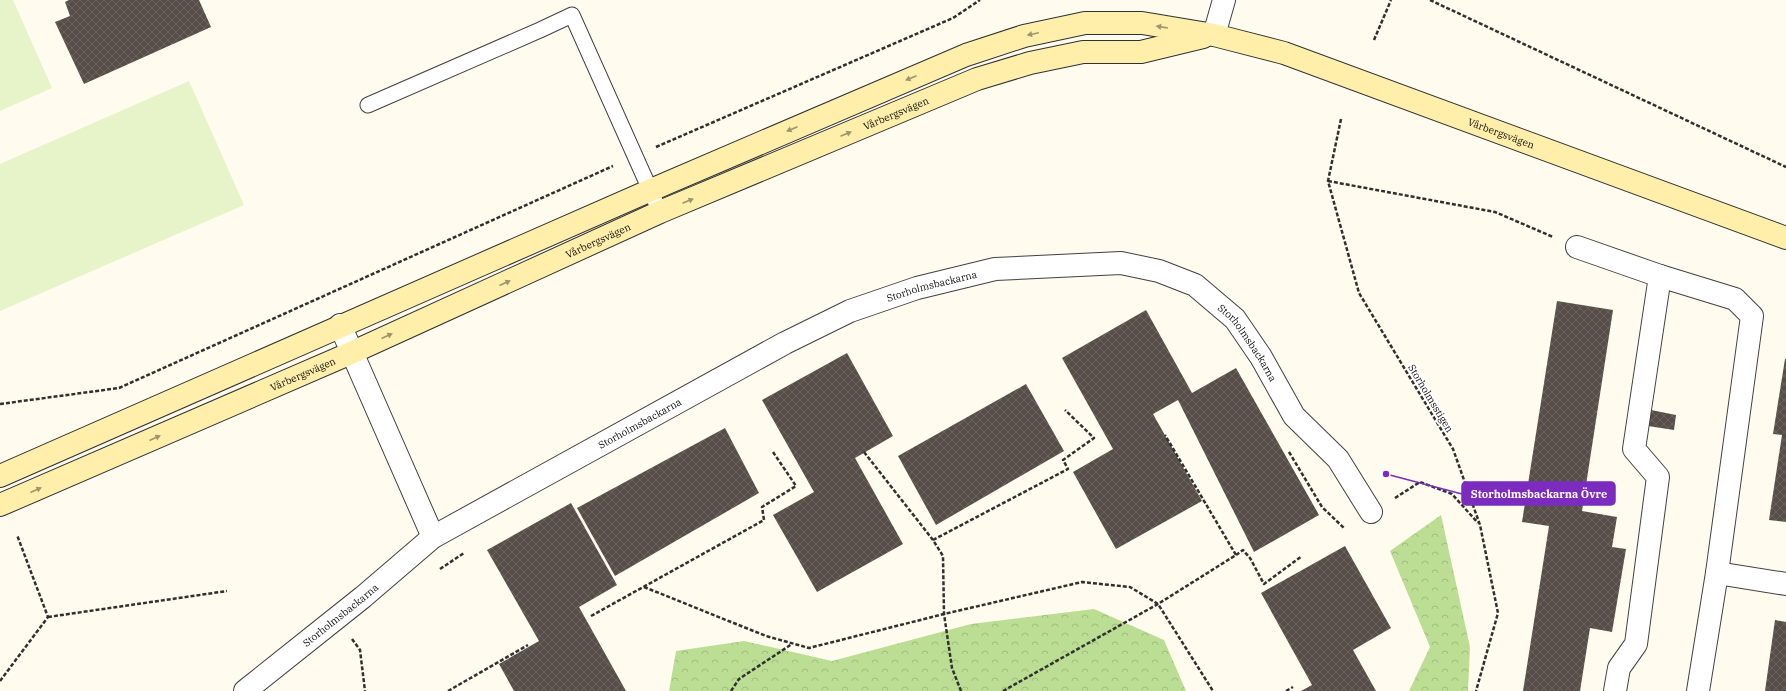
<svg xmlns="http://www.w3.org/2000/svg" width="1786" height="691" viewBox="0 0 1786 691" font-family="'IBM Plex Serif',serif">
<defs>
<pattern id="forest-crowns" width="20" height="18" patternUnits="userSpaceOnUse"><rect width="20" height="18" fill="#bbde94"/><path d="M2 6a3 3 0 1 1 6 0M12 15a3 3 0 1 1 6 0" fill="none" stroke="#a0bd7e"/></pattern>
<pattern id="building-cross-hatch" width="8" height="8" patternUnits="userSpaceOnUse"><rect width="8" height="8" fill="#574e49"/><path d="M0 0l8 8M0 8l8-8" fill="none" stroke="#6a635f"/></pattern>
</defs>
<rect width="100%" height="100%" fill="#fffbef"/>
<g fill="url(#forest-crowns)">
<path d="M1441,515l29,132 -2,44h-59l21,-44 -40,-96z"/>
<path d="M1094,609l70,31 22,51h-517l7,-40 68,-10 88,20 139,-37z"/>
</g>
<g fill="#e7f3c8">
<path d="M0,0h13l39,88 -52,23z"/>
<path d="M189,81l55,124 -244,106v-147z"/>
</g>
<g fill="url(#building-cross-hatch)">
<path d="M69,0h130l12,27 -127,57 -29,-62 15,-6 -5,-14z"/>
<path d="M1557,301l56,9 -31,201 35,6 -5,30 14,2 -14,83 -22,-4 -10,63h-57l26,-165 -27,-4z"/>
<path d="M1146,310l46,83 44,-25 83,147 -65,37 -76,-152 -25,14 49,87 -86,48 -43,-77 40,-23 -51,-91z"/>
<path d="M847,353l46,83 -38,22 48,86 -86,48 -44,-77 41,-23 -52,-92z"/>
<path d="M1785,359h1v163l-17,-2 13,-85 -9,-1z"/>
<path d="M1026,384l38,67 -128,74 -38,-69z"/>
<path d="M1651,410l25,5 -2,15 -26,-4z"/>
<path d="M725,428l34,65 -144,83 -38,-68z"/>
<path d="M571,503l46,82 -38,22 47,84h-112l-15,-27 40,-23 -52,-91z"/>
<path d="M1345,546l46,82 -38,22 23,41h-75l11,-6 -51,-92z"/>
<path d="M1775,620l11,2v69h-21z"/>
</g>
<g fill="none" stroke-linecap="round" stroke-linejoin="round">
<defs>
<path id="lane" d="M368,105l172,-75 32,-15 88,197"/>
<g id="street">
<path d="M1214,35l10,-35"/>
<path d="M1577,247l83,29"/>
<path d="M340,325l93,212"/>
<path d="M1717,573l69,11"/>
<path id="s1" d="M245,691l118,-94 70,-60 352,-194 65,-32 67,-23 78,-19 126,-6 38,8 36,14 40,34 26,38 33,59 44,43 33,53"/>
<path d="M1615,691l4,-23 17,-24 22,-167 -24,-28 26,-173 75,23 17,17 -35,257 -19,118"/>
</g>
<g id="secondary">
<path id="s2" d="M0,476l651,-286 315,-135 58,-19 61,-13h57l72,12 70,18 502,185"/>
<path id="s3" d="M0,505l351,-152 309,-141 317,-133 53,-16 53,-11h58l62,-15"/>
</g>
</defs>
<use href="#lane" stroke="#414141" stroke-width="17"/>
<use href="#street" stroke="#414141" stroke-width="24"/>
<use href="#secondary" stroke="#303030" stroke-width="24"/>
<g stroke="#303030" stroke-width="2.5" stroke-dasharray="4 2" stroke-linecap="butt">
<path d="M1430,0l356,167"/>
<path d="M1374,40l17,-40"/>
<path d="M1341,119l-13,62 31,112 94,156 27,76 18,88 -22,78"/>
<path d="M656,147l297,-129 27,-18"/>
<path d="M1328,181l167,31 58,25"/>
<path d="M0,404l119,-16 494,-222"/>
<path d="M864,452l69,88 10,16 1,58 8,54 9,23"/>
<path d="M1289,452l33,55 23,22"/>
<path d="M1395,498l25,-16 32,12 26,29"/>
<path d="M933,540l135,-71 -5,-9 31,-22 -29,-28"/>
<path d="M1236,555l7,-5 7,8 14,26 38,-28"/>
<path d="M440,569l24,-16"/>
<path d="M644,587l122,49 43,12 135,-34 138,-32 48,5 28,17 55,87"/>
<path d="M591,616l173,-96 -2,-13 34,-21 -23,-34"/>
<path d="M48,617l179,-26"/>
<path d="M352,639l8,11 5,41"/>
<path d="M0,681l48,-64 -31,-82"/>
<path d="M448,691l80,-46"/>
<path d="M731,691l8,-12 53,-35"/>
<path d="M1003,691l155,-87 78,-49 -71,-120"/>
<path d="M1286,691l7,-4"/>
</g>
<use href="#lane" stroke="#fff" stroke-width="15"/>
<use href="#street" stroke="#fff" stroke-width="22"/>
<use href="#secondary" stroke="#ffefaa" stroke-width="22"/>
</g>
<defs><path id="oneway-solid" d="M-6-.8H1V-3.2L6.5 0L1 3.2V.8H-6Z"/></defs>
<g fill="#9f956c">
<use href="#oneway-solid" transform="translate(1162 27) rotate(-171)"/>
<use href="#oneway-solid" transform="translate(1033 34) rotate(168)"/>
<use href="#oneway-solid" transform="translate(911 78) rotate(157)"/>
<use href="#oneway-solid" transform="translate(792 129) rotate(157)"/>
<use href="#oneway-solid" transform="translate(846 134) rotate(-23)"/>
<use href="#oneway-solid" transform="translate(688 201) rotate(-23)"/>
<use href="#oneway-solid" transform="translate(505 283) rotate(-24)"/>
<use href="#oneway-solid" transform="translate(387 336) rotate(-24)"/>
<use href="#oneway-solid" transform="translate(155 438) rotate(-24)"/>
<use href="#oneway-solid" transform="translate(36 490) rotate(-24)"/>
</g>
<g text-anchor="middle" stroke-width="4" stroke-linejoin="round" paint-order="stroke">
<g font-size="10" fill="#0e0e0e" stroke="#fff">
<text dy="4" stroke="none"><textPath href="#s3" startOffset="978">Vårbergsvägen</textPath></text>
<text dy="4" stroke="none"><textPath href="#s2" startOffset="1611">Vårbergsvägen</textPath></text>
<text dy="4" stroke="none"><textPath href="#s3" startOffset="654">Vårbergsvägen</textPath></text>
<text dy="4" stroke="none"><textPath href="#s1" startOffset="803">Storholmsbackarna</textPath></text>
<text dy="4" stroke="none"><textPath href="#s1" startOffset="1151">Storholmsbackarna</textPath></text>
<text dy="4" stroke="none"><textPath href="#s3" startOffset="330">Vårbergsvägen</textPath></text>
<text transform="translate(1431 398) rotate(59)" y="4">Storholmsstigen</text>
<text dy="4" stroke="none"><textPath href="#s1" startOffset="479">Storholmsbackarna</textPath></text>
<text dy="4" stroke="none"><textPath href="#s1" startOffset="122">Storholmsbackarna</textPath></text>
</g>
</g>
<path fill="none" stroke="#7b2cbf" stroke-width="1.5" d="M1386 474L1462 494"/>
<circle fill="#7b2cbf" stroke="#fff" stroke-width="1.5" cx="1386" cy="474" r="4"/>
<rect fill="#7b2cbf" stroke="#7b2cbf" stroke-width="1.5" x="1462" y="482" width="153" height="23" rx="4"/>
<g font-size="11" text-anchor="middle" font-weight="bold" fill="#fff">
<text x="1539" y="498">Storholmsbackarna Övre</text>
</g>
</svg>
